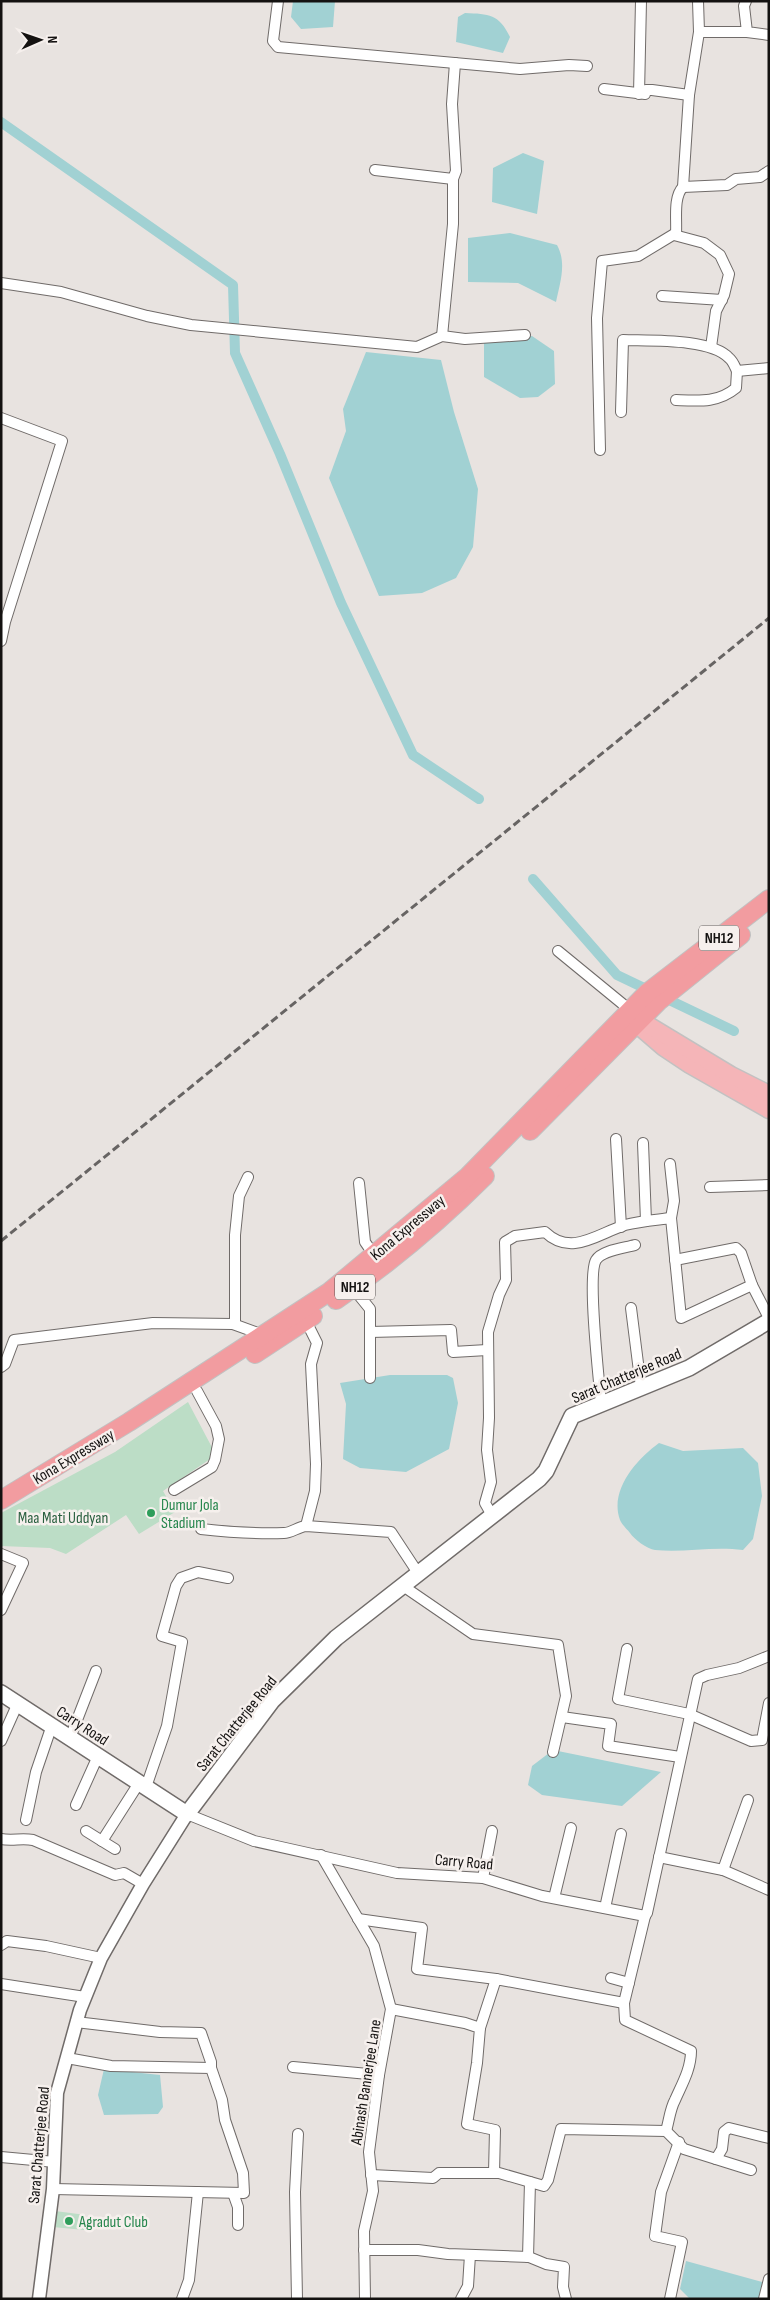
<svg xmlns="http://www.w3.org/2000/svg" width="770" height="2300" viewBox="0 0 770 2300" font-family="'Sofia Sans Condensed',sans-serif">
<rect width="100%" height="100%" fill="#e8e3e0"/>
<g fill="#bcddc6">
<path d="M188,1402l28,53 -53,36 12,21 -36,22 -13,-19 -60,39 -16,-6 -49,-2v-33l114,-61z"/>
<path d="M55,2211l31,4 -2,15 -31,-3z"/>
</g>
<g fill="#a1d1d3">
<path d="M293,1h42l-2,26 -32,2 -10,-12z"/>
<path d="M465,13c24,1 34,1 45,24l-7,16 -47,-11 2,-25z"/>
<path d="M523,153l21,8 -7,53 -45,-12 1,-34z"/>
<path d="M510,233l47,12c10,18 3,38 -1,57l-38,-19 -50,-1v-44z"/>
<path d="M532,336l22,15 1,33 -17,13 -18,1 -36,-21v-36z"/>
<path d="M366,352l75,8 13,52 24,77 -5,58 -17,31 -34,15 -43,3 -50,-118 17,-47 -3,-22z"/>
<path d="M390,1375h57l6,3 5,25 -9,46 -43,23 -46,-4 -17,-9 3,-55 -6,-21z"/>
<path d="M659,1443l24,8 60,-3 15,15 4,33 -9,43 -10,11c-31,-4 -59,3 -88,0 -8,-1 -21,-11 -25,-17 -3,-4 -8,-8 -10,-13 -11,-30 17,-61 39,-77z"/>
<path d="M553,1750l108,22 -39,34 -80,-11 -14,-10 4,-19z"/>
<path d="M104,2069l56,6 3,32 -5,7 -54,1 -6,-20z"/>
<path d="M686,2261l80,22 -5,16h-71l-10,-10z"/>
</g>
<g fill="none" stroke-linecap="round" stroke-linejoin="round">
<g stroke="#a1d1d3" stroke-width="10">
<path d="M1,122l232,163 2,68 45,101 61,149 72,152 66,44"/>
<path d="M533,879l84,96 117,56"/>
</g>
<defs>
<g id="minor">
<path d="M278,1l-5,40 5,6 242,22 49,-4 18,1"/>
<path d="M746,1l-2,5 3,26 22,3"/>
<path d="M699,32h48"/>
<path d="M604,89l41,5 1,-4h6l37,5"/>
<path d="M639,94l2,-93"/>
<path d="M375,170l78,9"/>
<path d="M683,187l44,-2 9,-6 24,-2 9,-6"/>
<path d="M674,235l30,8 16,12 9,19 -5,21 -8,16 -5,36"/>
<path d="M1,283l60,9 86,24 44,9 226,22 25,-11 23,3 60,-4"/>
<path d="M662,296l60,4"/>
<path d="M442,336l11,-112v-45l3,-8 -4,-67 3,-41"/>
<path d="M676,400c23,1 42,3 60,-12l1,-17"/>
<path d="M621,412l2,-72c26,1 88,-2 106,18 4,3 6,9 8,13l32,-3"/>
<path d="M1,418l61,23 -57,181 -4,19"/>
<path d="M600,450l-3,-132 5,-57 36,-5 38,-23c1,-13 -3,-36 7,-46l6,-92 10,-63 -1,-31"/>
<path d="M558,951l72,59"/>
<path d="M616,1139l5,88"/>
<path d="M643,1143l3,78"/>
<path d="M670,1164l4,37 -3,17 10,100 71,-33 17,33"/>
<path d="M359,1183l6,59 9,13"/>
<path d="M710,1187l59,-2"/>
<path d="M675,1260l61,-12 5,5 11,32"/>
<path d="M353,1288l17,21v69"/>
<path d="M631,1308l10,79"/>
<path d="M306,1321l11,22 -6,21 5,100 -1,27 -9,35"/>
<path d="M235,1324v-89l4,-39 9,-19"/>
<path d="M370,1332l81,-2 2,22 34,-2"/>
<path d="M1,1367l4,-3 9,-24 139,-17 80,1 30,11"/>
<path d="M601,1403c-2,-24 -14,-128 -5,-143 6,-10 29,-12 39,-15"/>
<path d="M174,1490l38,-23 3,-7 4,-21 -3,-13 -19,-35"/>
<path d="M493,1517l-8,-14 6,-21 -4,-32 2,-32 -1,-86 11,-37 7,-15 -1,-38 10,-6 30,-4c26,25 52,2 80,-7 15,-4 31,-5 46,-7"/>
<path d="M201,1529c27,3 55,5 83,4 7,0 14,-6 22,-7l85,6 27,41"/>
<path d="M1,1554l22,9 -22,47"/>
<path d="M403,1586l70,48 85,11 8,51 -13,56"/>
<path d="M627,1649l-9,50 71,15 62,27 11,-1 7,-37"/>
<path d="M562,1717l49,7 -3,22 72,11"/>
<path d="M70,1738l26,-67"/>
<path d="M1,1741l17,-38"/>
<path d="M146,1787l21,-61 15,-84 -20,-6 14,-50 5,-8 17,-6 30,6"/>
<path d="M76,1805l22,-49"/>
<path d="M187,1814l67,27 143,32 86,5 59,18 103,20 2,-3 51,-234 9,-4 32,-7 30,-12"/>
<path d="M26,1820l10,-48 16,-47"/>
<path d="M86,1831l16,10"/>
<path d="M1,1839c11,2 21,-1 32,1l82,35 9,-2 19,11"/>
<path d="M115,1849l-13,-8 37,-58"/>
<path d="M321,1855l53,91 17,63 -12,66 -10,77 4,39 -9,40 1,68"/>
<path d="M659,1857l64,13 46,20"/>
<path d="M723,1870l25,-70"/>
<path d="M483,1878l9,-47"/>
<path d="M554,1898l17,-70"/>
<path d="M605,1908l16,-74"/>
<path d="M645,1916l-21,87 1,17 66,31c0,18 -9,33 -16,49 -5,9 -6,21 -9,31"/>
<path d="M358,1919l64,9 -5,41 79,10"/>
<path d="M1,1945l6,-4 39,5 55,12"/>
<path d="M611,1978l18,5"/>
<path d="M1,1984l84,13"/>
<path d="M391,2009l74,14 15,5 -3,35 -10,61 28,6 -1,43"/>
<path d="M76,2022l84,10 41,1 10,29v6"/>
<path d="M480,2028l16,-49 128,24"/>
<path d="M293,2067l86,8"/>
<path d="M1,2157l54,5"/>
<path d="M716,2159l6,-10 2,-17 5,-4 40,10"/>
<path d="M371,2175l62,3 6,-5h60l45,13 4,-6 13,-51 105,2 18,18 67,21"/>
<path d="M53,2189l191,4 -1,-20 -18,-53 -3,-20 -11,-32 -100,-2 -44,-8"/>
<path d="M233,2193l5,14v18"/>
<path d="M364,2250h54l30,4 81,3 17,7 18,3 -1,20 3,12"/>
<path d="M528,2257l2,-75"/>
<path d="M182,2299l7,-19 9,-88"/>
<path d="M297,2299l-2,-107 3,-58"/>
<path d="M461,2299l7,-13 2,-31"/>
<path d="M670,2299l12,-57 -27,-6 6,-44 18,-50"/>
<path d="M764,2299l5,-20"/>
</g>
<path id="tertiary" d="M39,2299l14,-110 4,-96 23,-83 21,-52 42,-74 44,-70"/>
<path id="secondary" d="M1,1693l186,121 85,-113 64,-63 203,-159 7,-8 26,-55 117,-48 80,-47"/>
<g id="primary">
<path d="M627,1016l36,31 27,18 79,45"/>
<path d="M645,1023l86,52 38,19"/>
</g>
<g id="trunk">
<path d="M530,1131l129,-130 82,-66"/>
<path d="M336,1300c54,-37 103,-78 149,-124"/>
<path d="M255,1354l58,-38"/>
<path d="M1,1500l128,-78 200,-130 138,-115 180,-184 122,-94"/>
</g>
</defs>
<use href="#minor" stroke="#706b69" stroke-width="12"/>
<use href="#tertiary" stroke="#706b69" stroke-width="15"/>
<use href="#secondary" stroke="#706b69" stroke-width="18"/>
<use href="#primary" stroke="#c2c1c1" stroke-width="19"/>
<use href="#trunk" stroke="#c2c1c1" stroke-width="20"/>
<use href="#minor" stroke="#fff" stroke-width="10"/>
<use href="#tertiary" stroke="#fff" stroke-width="12"/>
<use href="#secondary" stroke="#fff" stroke-width="15"/>
<use href="#primary" stroke="#f5b5b8" stroke-width="16"/>
<use href="#trunk" stroke="#f29ca0" stroke-width="18"/>
<path stroke="#676463" stroke-width="3" stroke-dasharray="8 4" stroke-linecap="butt" d="M1,1241l768,-623"/>
</g>
<g fill="#2e9e5b" stroke="#f6f0ed" stroke-width="2">
<circle cx="151" cy="1513" r="5"/>
<circle cx="69" cy="2221" r="5"/>
</g>
<g text-anchor="middle" stroke-width="5" stroke-linejoin="round" paint-order="stroke">
<g fill="#f6f0ed" stroke="#585553" stroke-width="1">
<rect x="699" y="925.5" width="40" height="25" rx="4"/>
<rect x="335" y="1274.5" width="40" height="25" rx="4"/>
</g>
<g font-size="15" font-weight="bold" fill="#141211">
<text x="719" y="943">NH12</text>
<text x="355" y="1292">NH12</text>
</g>
<g font-size="16" fill="#141211" stroke="#f6f0ed">
<text transform="translate(407 1227) rotate(-40)" y="6">Kona Expressway</text>
<text transform="translate(626 1375) rotate(-23)" y="6">Sarat Chatterjee Road</text>
<text transform="translate(73 1456) rotate(-31)" y="6">Kona Expressway</text>
<text transform="translate(236 1723) rotate(-51)" y="6">Sarat Chatterjee Road</text>
<text transform="translate(83 1725) rotate(33)" y="6">Carry Road</text>
<text transform="translate(464 1861) rotate(5)" y="6">Carry Road</text>
<text transform="translate(365 2082) rotate(-81)" y="6">Abinash Bannerjee Lane</text>
<text transform="translate(38 2145) rotate(-85)" y="6">Sarat Chatterjee Road</text>
</g>
<g font-size="16" fill="#27864d" stroke="#f6f0ed" text-anchor="start">
<text x="161" y="1510">Dumur Jola<tspan x="161" dy="18">Stadium</tspan></text>
<text x="79" y="2227">Agradut Club</text>
</g>
<g font-size="16" fill="#295f3f" stroke="#f6f0ed">
<text x="63" y="1523">Maa Mati Uddyan</text>
</g>
</g>
<rect width="770" height="2300" fill="none" stroke="#141211" stroke-width="5"/>
<g transform="translate(40 40) rotate(88)" stroke="#f6f0ed" stroke-width="4" paint-order="stroke">
<path d="M0-4L9 19L0 12L-9 19Z" fill="#141211"/>
<text y="-8" font-size="14" font-weight="bold" text-anchor="middle" fill="#141211">N</text>
</g>
</svg>
